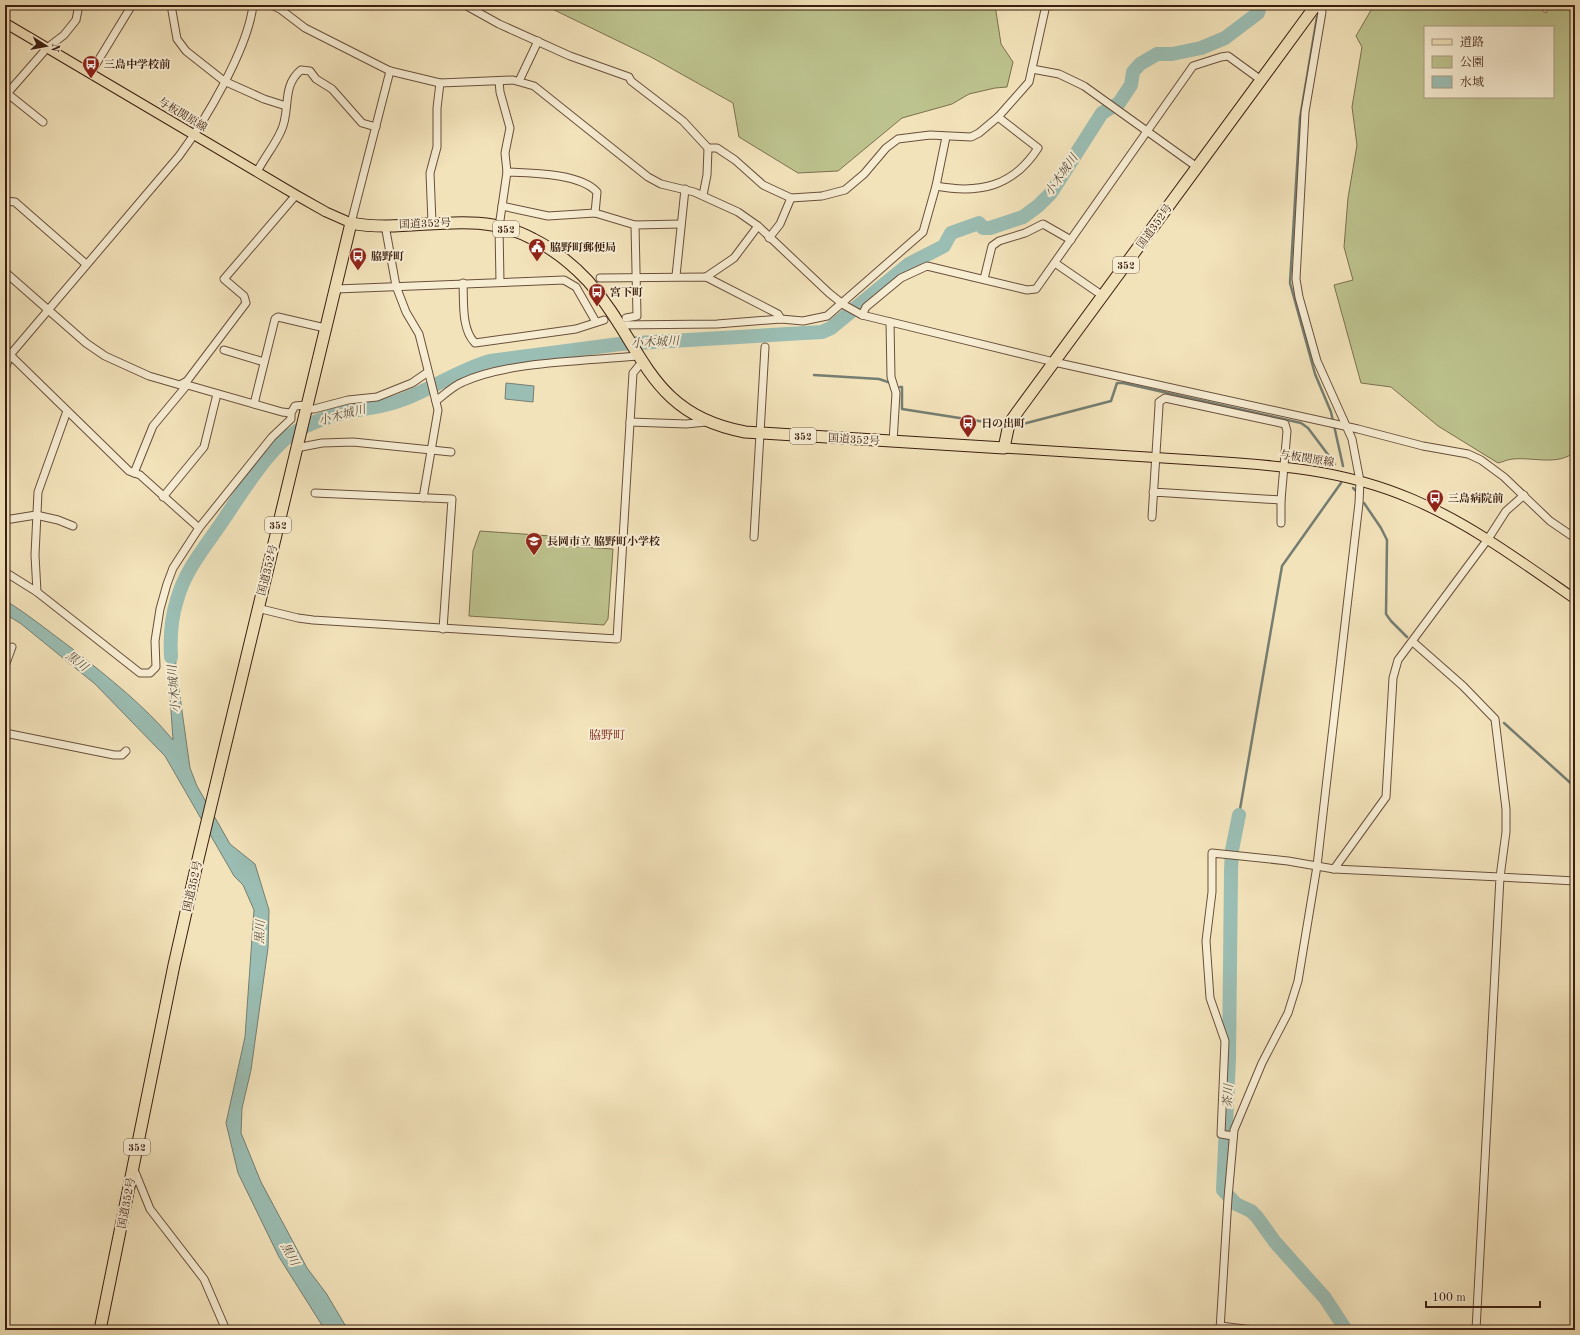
<svg xmlns="http://www.w3.org/2000/svg" width="1580" height="1335" viewBox="0 0 1580 1335" font-family="'Old Standard TT','Noto Serif JP',serif">
<rect width="100%" height="100%" fill="#f3e3bb"/>
<filter id="stains"><feTurbulence type="fractalNoise" baseFrequency=".005" numOctaves="4"/><feColorMatrix values="0 0 0 0 .2 0 0 0 0 .09 0 0 0 0 .02 0 0 0 .5 -.17"/></filter>
<radialGradient id="worn" r=".72"><stop offset=".6" stop-color="#630" stop-opacity="0"/><stop offset="1" stop-color="#630" stop-opacity=".3"/></radialGradient>
<g fill="#bdc38e" stroke="#7c704f" fill-rule="evenodd">
<path d="M544,5h451l6,39 12,18 -6,25 -12,1 -26,6 -17,10 -50,14 -64,53 -40,2 -59,-36 -6,-34 -82,-46z"/>
<path d="M1374,5h161l11,8 3,-8h26v447c-18,14 -41,5 -62,7 -5,0 -10,3 -15,4l-60,-37 -47,-39 -30,-4 -27,-98 19,-5 -9,-33 4,-49 9,-53 -5,-38 10,-60 -6,-11zM1425,27h128v70h-128z"/>
<path d="M480,531l71,5 13,10 49,3 -5,70 -4,6 -135,-9 4,-65z"/>
</g>
<g fill="#9bbeb4" stroke="#757e72">
<path d="M506,383l28,3 -1,16 -28,-3z"/>
<path d="M5,600c24,15 46,33 69,50 35,28 71,56 99,90l-7,-103 9,2 1,29 14,100 7,18 33,58 25,20 14,46 -1,38 -17,122 -9,38 -1,25 20,49 46,86 19,25 22,37h-23l-46,-73 -41,-84 -12,-50 19,-86 9,-127 -11,-25 -9,-9 -69,-120 -70,-72 -75,-61 -15,-9z"/>
</g>
<g fill="none" stroke-linecap="round" stroke-linejoin="round">
<g stroke="#757e72" stroke-width="2.5">
<path d="M1317,17l-17,101 -10,165 25,91 16,38 12,54"/>
<path d="M814,375l65,4 12,4"/>
<path d="M900,387h2v22l96,15"/>
<path d="M1019,425l92,-24 6,-18h6l178,40 7,5 27,36"/>
<path d="M1353,488l3,3"/>
<path d="M1364,503l17,25 6,12 -1,74 5,7 16,16"/>
<path d="M1504,723l71,64"/>
<path d="M1239,815l43,-249 59,-83"/>
</g>
<g stroke="#9bbeb4" stroke-width="14">
<path d="M171,657c-1,-19 0,-39 6,-57 8,-31 30,-55 47,-81 16,-24 45,-70 68,-85 18,-12 44,-20 65,-24 15,-2 28,-4 42,-9 32,-11 59,-31 91,-40l130,-17 202,-12 9,-4 78,-64 35,-18 7,-13 28,-10 4,5h7l33,-11 15,-11 13,-13 51,-80 17,-10 12,-18 2,-13 7,-8 17,-10h15l29,-6 24,-10 33,-25 2,-8"/>
<path d="M1239,815l-7,35 -1,21 -2,188 -6,131 13,14 15,7 6,6 18,25 50,56 21,32"/>
</g>
<defs>
<g id="minor">
<path d="M171,5l6,34 9,12 38,30 40,18 22,7"/>
<path d="M272,5l8,4 25,19 85,43 50,12 73,-3 21,6 114,91 13,7 33,8 44,20 20,14 71,67 15,12 18,10 192,47 304,67 65,17 45,8 13,6 23,17 46,44 25,17"/>
<path d="M465,5l34,19 71,32 59,21 2,4 52,40 25,27 -1,27 -4,20"/>
<path d="M1032,69l27,5 25,12 113,81"/>
<path d="M90,74l42,-69"/>
<path d="M499,81l1,11 10,36 -5,25 2,19"/>
<path d="M519,81l19,-40"/>
<path d="M8,94l35,28"/>
<path d="M5,96l42,-48 17,-13 12,-15 3,-15"/>
<path d="M708,148h9l18,12 28,25 28,13 31,-2 23,-6 19,-16 22,-26 12,-9 32,-4 41,2 8,-4 19,-16 31,-35 17,-77"/>
<path d="M257,172c7,-14 18,-27 24,-41 10,-20 0,-45 20,-61l9,1 6,8 16,10 30,34 14,4"/>
<path d="M936,186c43,8 77,1 102,-38l-40,-31"/>
<path d="M5,201l10,1 71,62"/>
<path d="M502,206l46,10 47,-3"/>
<path d="M351,223l39,-152"/>
<path d="M432,223l-2,-50 7,-26v-39l3,-25"/>
<path d="M385,225l11,61 10,26 13,22 19,76 -15,88"/>
<path d="M769,238l11,-14 11,-26"/>
<path d="M1055,263l48,33"/>
<path d="M5,272l81,71 19,13 44,20 31,9 7,-4 59,-78 -2,-7 -20,-17 72,-84"/>
<path d="M676,276l9,-87"/>
<path d="M706,277l28,-19 24,-32"/>
<path d="M600,278l106,-1 72,37 3,5"/>
<path d="M984,279l8,-33 7,-5 26,-8 18,-9 28,16"/>
<path d="M500,282l-1,-55 8,-55c24,1 73,1 90,20l-2,21 40,12 46,-1"/>
<path d="M463,283c1,18 -2,46 12,60l101,-14 28,-9"/>
<path d="M336,289l228,-9 12,7 20,35"/>
<path d="M862,315l4,-8 35,-29 26,-12 100,24 9,-1 157,-223 28,-9 7,-1 33,24"/>
<path d="M626,318l11,-2 -2,-91"/>
<path d="M890,322l1,55 5,16 -3,49"/>
<path d="M618,325l99,-1 64,-5 22,2 24,-5 96,-84 13,-46 10,-49"/>
<path d="M5,350l124,121 11,4 59,53"/>
<path d="M224,350l40,12"/>
<path d="M5,369l5,-14 169,-199c26,-35 69,-107 74,-151"/>
<path d="M184,384l98,28 9,1"/>
<path d="M436,401c9,-7 17,-15 27,-19 46,-21 125,-21 175,-26"/>
<path d="M254,404l21,-85 3,-2 47,11"/>
<path d="M306,409h8l34,-9 29,-3 35,-14 16,-11"/>
<path d="M630,422l56,2 20,-2"/>
<path d="M296,448l26,-5 31,-1 98,10"/>
<path d="M134,473l19,-47 34,-41"/>
<path d="M315,493l137,6 -9,130"/>
<path d="M163,497l41,-50 13,-53"/>
<path d="M1152,517c2,-37 5,-74 7,-111v-4l6,-4 120,26 2,7 -6,69 -128,-8"/>
<path d="M5,520l31,-5 22,5 15,6"/>
<path d="M1281,523v-23"/>
<path d="M754,537l11,-190"/>
<path d="M5,572l32,20 103,81h10l6,-6 -1,-26 5,-32 7,-25 6,-16 26,-40 73,-91 19,-18v-6l4,-7 11,-1"/>
<path d="M37,592l-2,-37 3,-63 29,-81"/>
<path d="M257,608l41,10 15,2 304,19 16,-266 9,-11"/>
<path d="M1413,642l50,44 32,33 11,90v23l-6,45 75,4"/>
<path d="M5,666l7,-19"/>
<path d="M5,733l109,22h8l4,-4"/>
<path d="M1334,869l52,-72 7,-119 5,-18 90,-121 18,-28 18,-16"/>
<path d="M1233,1136l-12,-2 4,-93 -15,-43 -4,-57 6,-49v-39l76,8 46,8 166,8 -24,453"/>
<path d="M133,1167l17,42 54,70 22,51"/>
<path d="M1220,1326l33,4"/>
<path d="M1220,1330l8,-132 6,-68 28,-67 26,-50 10,-32 19,-115 8,-70 34,-293 1,-22 -8,-42 -35,-78 -18,-64 -3,-18 9,-167 17,-100 -5,-7"/>
</g>
<g id="major">
<path d="M5,23l291,172 30,17 25,11"/>
<path d="M1004,448c63,4 127,8 191,12 76,5 145,8 217,39 59,25 111,64 163,100"/>
</g>
<path id="highway" d="M100,1330l74,-365 25,-110 152,-632c60,12 122,-17 182,16 20,10 39,25 55,42 56,64 59,133 157,151l259,16 5,-24 9,-13 298,-406"/>
</defs>
<use href="#minor" stroke="#694f3b" stroke-width="9"/>
<use href="#major" stroke="#3b1e10" stroke-width="11"/>
<use href="#highway" stroke="#3b1e10" stroke-width="13"/>
<use href="#minor" stroke="#f7edd3" stroke-width="7"/>
<use href="#major" stroke="#f3e3bb" stroke-width="9"/>
<use href="#highway" stroke="#f3e3bb" stroke-width="11"/>
</g>
<defs>
<symbol id="bus-pin" viewBox="-11 -11 22 30"><path d="M0 17L-7.5 6A9.5 9.5 0 1 1 7.5 6Z" fill="#8f2418" stroke="#f7edd3"/><path d="M-5-6H5V4H4V6H2V4H-2V6H-4V4H-5ZM-3.5-4V0h7V-4ZM-3.5 1.2v1.5H-2V1.2ZM2 1.2v1.5H3.5V1.2Z" fill="#fff"/></symbol>
<symbol id="civic-pin" viewBox="-11 -11 22 30"><path d="M0 17L-7.5 6A9.5 9.5 0 1 1 7.5 6Z" fill="#8f2418" stroke="#f7edd3"/><path d="M-.6-6.5H3V-4.5H.6V-3L4-1V1h2V6H-6V1h2V-1L-.6-3ZM-1.2 2.5V6h2.4V2.5Z" fill="#fff"/></symbol>
<symbol id="school-pin" viewBox="-11 -11 22 30"><path d="M0 17L-7.5 6A9.5 9.5 0 1 1 7.5 6Z" fill="#8f2418" stroke="#f7edd3"/><path d="M0-5L7-2L0 1L-7-2ZM-4 1L0 2.5L4 1V4Q0 6-4 4Z" fill="#fff"/></symbol>
</defs>
<g fill-rule="evenodd">
<use href="#bus-pin" x="81" y="54" width="20" height="27"/>
<use href="#civic-pin" x="527" y="237" width="20" height="27"/>
<use href="#bus-pin" x="348" y="246" width="20" height="27"/>
<use href="#bus-pin" x="587" y="282" width="20" height="27"/>
<use href="#bus-pin" x="958" y="413" width="20" height="27"/>
<use href="#bus-pin" x="1425" y="488" width="20" height="27"/>
<use href="#school-pin" x="524" y="531" width="20" height="27"/>
</g>
<g text-anchor="middle" stroke-width="4" stroke-linejoin="round" paint-order="stroke">
<g fill="#f7edd3" stroke="#735c4a" stroke-width="1">
<rect x="493" y="221" width="26" height="16" rx="3"/>
<rect x="1113" y="257" width="26" height="16" rx="3"/>
<rect x="790" y="428" width="26" height="16" rx="3"/>
<rect x="265" y="517" width="26" height="16" rx="3"/>
<rect x="124" y="1139" width="26" height="16" rx="3"/>
</g>
<g font-size="10" font-weight="bold" fill="#3b1e10">
<text x="506" y="233">352</text>
<text x="1126" y="269">352</text>
<text x="803" y="440">352</text>
<text x="278" y="529">352</text>
<text x="137" y="1151">352</text>
</g>
<g font-size="11" font-weight="bold" fill="#3b1e10" stroke="#f7edd3" text-anchor="start">
<text x="104" y="68">三島中学校前</text>
<text x="550" y="251">脇野町郵便局</text>
<text x="371" y="260">脇野町</text>
<text x="610" y="296">宮下町</text>
<text x="981" y="427">日の出町</text>
<text x="1448" y="502">三島病院前</text>
<text x="547" y="545">長岡市立 脇野町小学校</text>
</g>
<g font-size="11" fill="#3b1e10" stroke="#f7edd3">
<text transform="translate(183 114) rotate(31)" y="4">与板関原線</text>
<text transform="translate(425 223) rotate(-2)" y="4">国道352号</text>
<text transform="translate(1154 226) rotate(-54)" y="4">国道352号</text>
<text transform="translate(854 439) rotate(4)" y="4">国道352号</text>
<text transform="translate(1307 458) rotate(9)" y="4">与板関原線</text>
<text transform="translate(267 570) rotate(-76)" y="4">国道352号</text>
<text transform="translate(192 886) rotate(-77)" y="4">国道352号</text>
<text transform="translate(126 1203) rotate(-79)" y="4">国道352号</text>
</g>
<g font-size="12" font-style="italic" fill="#584e41" stroke="#f7edd3">
<text transform="translate(1061 175) rotate(-55)" y="4">小木城川</text>
<text transform="translate(655 342) rotate(-3)" y="4">小木城川</text>
<text transform="translate(342 415) rotate(-15)" y="4">小木城川</text>
<text transform="translate(77 661) rotate(38)" y="4">黒川</text>
<text transform="translate(174 689) rotate(-95)" y="4">小木城川</text>
<text transform="translate(260 932) rotate(-87)" y="4">黒川</text>
<text transform="translate(1228 1096) rotate(-87)" y="4">茶川</text>
<text transform="translate(290 1254) rotate(62)" y="4">黒川</text>
</g>
<g font-size="12" fill="#7a1f14" stroke="#f7edd3">
<text x="607" y="739">脇野町</text>
</g>
</g>
<rect width="1580" height="1335" fill="none" stroke="#f3e3bb" stroke-width="20"/>
<rect x="6" y="6" width="1568" height="1323" fill="none" stroke="#3b1e10" stroke-width="2"/>
<rect x="10" y="10" width="1560" height="1315" fill="none" stroke="#3b1e10"/>
<rect x="1424" y="26" width="130" height="72" fill="#f7edd3" stroke="#ac9a85"/>
<rect x="1432" y="39" width="20" height="6" fill="#f3e3bb" stroke="#ac9a85"/>
<text x="1460" y="46" font-size="12" fill="#3b1e10">道路</text>
<rect x="1432" y="56" width="20" height="12" fill="#bdc38e" stroke="#ac9a85"/>
<text x="1460" y="66" font-size="12" fill="#3b1e10">公園</text>
<rect x="1432" y="76" width="20" height="12" fill="#9bbeb4" stroke="#ac9a85"/>
<text x="1460" y="86" font-size="12" fill="#3b1e10">水域</text>
<g transform="translate(46 46) rotate(101)" stroke="#f7edd3" stroke-width="3" paint-order="stroke">
<path d="M0-3L7 15L0 10L-7 15Z" fill="#3b1e10"/>
<text y="-6" font-size="11" font-weight="bold" text-anchor="middle" fill="#3b1e10">N</text>
</g>
<path d="M1426 1301v6h114v-6" fill="none" stroke="#3b1e10" stroke-width="2"/>
<text x="1432" y="1301" font-size="12" fill="#3b1e10" stroke="#f7edd3" stroke-width="3" paint-order="stroke">100 m</text>
<rect width="100%" height="100%" filter="url(#stains)"/>
<rect width="100%" height="100%" fill="url(#worn)"/>
</svg>
